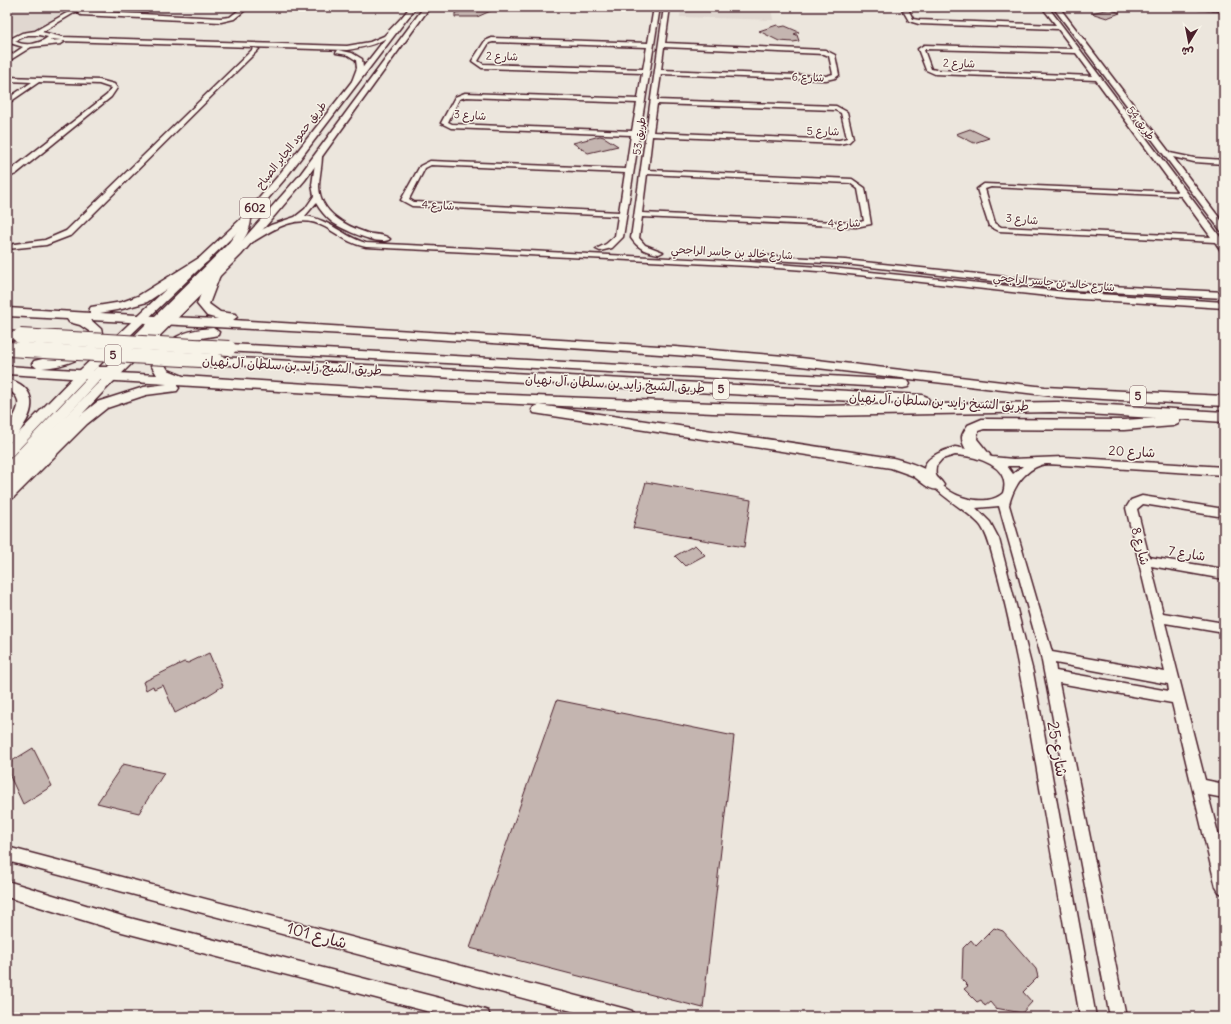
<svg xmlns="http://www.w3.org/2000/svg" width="1231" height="1024" viewBox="0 0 1231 1024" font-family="Delius,'Playpen Sans Arabic',sans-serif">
<rect width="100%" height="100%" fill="#ece6dd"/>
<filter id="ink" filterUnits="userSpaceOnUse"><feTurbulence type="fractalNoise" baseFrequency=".025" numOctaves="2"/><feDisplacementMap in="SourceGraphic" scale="8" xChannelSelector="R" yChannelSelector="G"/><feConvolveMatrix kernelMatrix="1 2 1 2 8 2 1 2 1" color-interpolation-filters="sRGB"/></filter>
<g filter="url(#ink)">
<g fill="#e0d7d0">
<path d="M7,7h65l-37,22 -25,4h-3z"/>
<path d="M681,7h90l2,13 -93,-3z"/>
</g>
<g fill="#c4b5b0" stroke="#4a1f2b">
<path d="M478,8l17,1 -18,8h-22v-4l3,-1z"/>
<path d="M1110,9l10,4 -13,5 -16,-5z"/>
<path d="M777,25l3,2 5,-1 14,6 -5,2 3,1 2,6 -6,1 -14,-1 -20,-10z"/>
<path d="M970,129l19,9 -15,5 -18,-9z"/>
<path d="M600,136l4,1 14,9 -30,7 -15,-10z"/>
<path d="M646,482l105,18 -7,47 -111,-19z"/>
<path d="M695,545l10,10 -20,11 -10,-10z"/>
<path d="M209,653l14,33 -21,13 -27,14 -12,-28 -9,4 -1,-3 -7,4 -3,-8 41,-20 4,1z"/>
<path d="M557,700l177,36 -31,272 -233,-60z"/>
<path d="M33,748l19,38 -29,18 -16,-34v-6z"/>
<path d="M123,764l41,9 -25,40 -42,-10z"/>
<path d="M994,928l9,3 33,38 2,8 -15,15 9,10 -10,11 -27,-5 -5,-6 -5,4 -4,-6 -4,2 -13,-13 4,-3 -6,-6 1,-32 8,-8 5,6z"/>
</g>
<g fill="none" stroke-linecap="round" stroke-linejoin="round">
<defs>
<g id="minor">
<path d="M77,7h7l-42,25 20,5 285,9 23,-4 14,-6 22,-23 5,1c-25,26 -27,30 -64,36l-285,-9 2,1 -3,2 -30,3 -24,15v-4l16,-11 -13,-4 2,-5 10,-5 13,-2zM28,35h11l9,2c-8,7 -23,10 -33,4zM52,39l9,1 -11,1z"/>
<path d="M243,7h6l-15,12 -13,3 -140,-7 -3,-2 3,-2 140,7 9,-1z"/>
<path d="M654,7h6l-37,230 -11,11 -12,3 -4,-2 10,-5 9,-8 3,-20 -206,-10 -11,-6 19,-34 10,-5 196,8 5,-34 -180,-7 -10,-5 14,-26 10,-4 173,6 4,-26 -160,-5 -10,-7 13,-20 7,-3 156,5zM493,42l154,5 -4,22 -160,-5 -5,-3 11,-18zM466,97l171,6 -5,28 -180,-7 -4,-2 11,-23zM431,165l194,8 -6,39 -205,-10 -5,-3 16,-31z"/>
<path d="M664,7h6l-5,36 160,7 10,5 4,20 -4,3 -9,2 -165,-6 -4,26 179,6 11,6 6,26 -4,4 -10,2 -187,-8 -4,34 204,9 13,9 6,36 -15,3 -214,-10 -3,21 6,7 18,7 -4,2c-12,-2 -21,-5 -28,-16zM664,47l160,7 5,2 4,18 -7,2 -165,-6zM657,104l178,6 6,3 6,25 -8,2 -186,-8zM647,174l203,9 8,6 6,32 -8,2 -214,-10z"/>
<path d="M901,7h6l6,12 6,1 137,5 -14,-18h6l173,231 3,6v7h-3l-6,-9 -216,-11 -10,-5 -12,-37 7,-5 194,8 -82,-112 -161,-6 -9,-4 -8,-21 6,-4 149,4 -15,-20 -139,-5 -10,-3zM925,49l151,4 17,23 -157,-6 -5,-1 -7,-19zM991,187l190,9 30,41 -210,-10 -6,-4 -10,-34z"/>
<path d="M1053,7h6l111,146 24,5 30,2v4l-30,-2 -21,-5 51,67v7h-3z"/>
<path d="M254,48l5,1 -187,186 -26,10 -39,4v-4l38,-5 21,-9z"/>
<path d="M338,50l14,3 10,6 1,9 -7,17 -5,-1 6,-16 -1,-8 -8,-5 -12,-2z"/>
<path d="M7,77l92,3 15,4 3,4 -6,9 -95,77 -9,4v-5l100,-78 4,-7 -12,-4 -60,-2 -32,22v-5l25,-17 -25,-1z"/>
<path d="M319,154l3,2c0,10 -3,20 -3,31 1,25 26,39 48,46 7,2 18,1 23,6 -10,8 -48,-10 -58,-17 -6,-5 -12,-12 -16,-19l-11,13c24,3 39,21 61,27l384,19 81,6 235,24 158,10v6l-158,-10 -235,-26 -81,-6 -384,-19c-16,-3 -27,-12 -41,-20 -26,-15 -52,2 -74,16h-6v-4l26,-14 24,-8 10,-8 9,-13 -2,-11 4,-29z"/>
<path d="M751,255l94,5 227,24 152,8v6l-152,-8 -227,-26 -91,-5h-3z"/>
<path d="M955,447l18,3 19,7 21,2 50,-2 161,10v8l-161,-10c-6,0 -16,-2 -22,0 -18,6 -28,23 -32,40l43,147 113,20 -39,-164 5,-8 11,-4 82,13v8l-81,-13 -6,5 12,48 75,12v10l-73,-13 12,47 61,10v10l-59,-10 40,157 19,4v14l-16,-3 16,61v39l-5,-3 -3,-5 -44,-184 -113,-20 67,334h-16l-69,-361 -42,-150 -23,2 14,14 9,17 34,133 63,345h-16c-13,-76 -27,-152 -40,-229 -13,-76 -25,-152 -46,-227 -3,-11 -6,-25 -13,-35 -18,-23 -101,-57 -26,-79zM955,455c22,1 57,11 48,38 -16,16 -60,4 -67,-18 -1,-3 0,-7 0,-9l6,-7zM1007,466h16l-10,8zM1055,663l113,21 1,7 -113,-20z"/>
<path d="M7,847l619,162 6,2 2,6h-40l-587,-156z"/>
<path d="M7,881l115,35 360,93 6,2 2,6h-41l-327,-85 -115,-35z"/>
</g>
<g id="major">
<path d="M410,7h6l-132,173 -35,41 -162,156 -75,79 -5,1v-12l72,-74 164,-154 35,-41z"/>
<path d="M424,7h6l-125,173 -64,75 -138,137 -91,96 -5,2v-13l88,-91 138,-135 66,-75z"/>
<path d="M1196,7h28v4l-25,-2z"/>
</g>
<g id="highway">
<path d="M246,216l5,3c-1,21 -23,38 -38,53h5l2,3 -11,29 11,8 15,2 2,3 -4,3 442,27 109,9 261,31 179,9v10l-172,-10 -268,-32 -109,-9 -257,-17 -257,-14 -39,40 -4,9 39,2 -6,-10c16,-27 31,-35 62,-37l6,4 -1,3c-27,6 -38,2 -53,30l3,5 15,6 248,16 282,11 106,3 239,-4 166,10v10l-45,-3 1,2 -2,3 -5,2 -49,4 -140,-1 -6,2 -1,8 13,16 -3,4c-11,3 -26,-10 -25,-23 1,-4 4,-8 6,-11l14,-6 142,1 31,-2 -104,-6 -232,4 -106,-3 -282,-13 -255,-15 3,3 -2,3 -31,4 -39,13 -20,16 -74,74 -6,2v-15l70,-67 20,-16 47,-15 23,-3 -67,-4 -88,95 -5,1v-14l79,-83 -79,-5v-8l30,2 -5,-4 2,-3c24,-6 38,-3 55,-24v-6l-9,-6 -11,-3 -2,-3 -60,-3v-8l84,5 -2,-3 2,-3 31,-5 16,-6 61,-38h8l2,2 -2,2 -60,40 -25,7 -22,4 55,3 73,-72 11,-15 2,-10zM207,278l-10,26 10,12 11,3 -50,-2zM91,320l56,3 -36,36 -4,8h-10l-4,4 -51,-3c25,-2 45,-9 61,-31l-2,-8z"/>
<path d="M7,331l18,2 1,3 -6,4 -13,-1z"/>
<path d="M229,344l674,36 5,1 2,3 -2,3 -5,1 -679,-37 -2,-3 2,-3z"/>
<path d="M218,357l704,38 5,2 2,3 -2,3 -5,2 -709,-41 -2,-3 2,-3z"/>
<path d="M7,379c28,7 30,28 15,49 -4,7 -8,13 -15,15 0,-5 -1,-12 1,-16 8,-15 19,-27 -1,-38z"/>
<path d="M539,405l354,53c16,4 42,12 51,27l-3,4c-11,3 -19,-7 -28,-13 -7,-3 -15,-5 -22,-8l-357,-55 -2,-3 2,-3z"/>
</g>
</defs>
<use href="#minor" stroke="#4a1f2b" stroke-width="3"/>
<use href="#major" stroke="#4a1f2b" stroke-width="3"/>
<use href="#highway" stroke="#4a1f2b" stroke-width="3"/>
<use href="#minor" fill="#f7f3e8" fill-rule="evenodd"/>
<use href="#major" fill="#f7f3e8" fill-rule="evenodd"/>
<use href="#highway" fill="#f7f3e8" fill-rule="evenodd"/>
<defs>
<g id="highway-bridge">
<path d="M20,336l209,12"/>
<path d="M8,349l210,12"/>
</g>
</defs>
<use href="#highway-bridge" stroke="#4a1f2b" stroke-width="16" stroke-linecap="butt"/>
<use href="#highway-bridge" stroke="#f7f3e8" stroke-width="14"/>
</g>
</g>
<g text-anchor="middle" stroke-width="3" stroke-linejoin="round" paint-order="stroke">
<g font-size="11" fill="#4a1f2b" stroke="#f7f3e8">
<text transform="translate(502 56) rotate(2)" y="4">شارع 2</text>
<text transform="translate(959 63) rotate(2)" y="4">شارع 2</text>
<text transform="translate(808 77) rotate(2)" y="4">شارع 6</text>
<text transform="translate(470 115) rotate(4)" y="4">شارع 3</text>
<text transform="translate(1141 123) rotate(53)" y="4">طريق 54</text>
<text transform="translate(823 131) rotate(1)" y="4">شارع 5</text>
<text transform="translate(639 136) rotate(-82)" y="4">طريق 53</text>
<text transform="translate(291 145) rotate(-52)" y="4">طريق حمود الجابر الصباح</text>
<text transform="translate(438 205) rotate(3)" y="4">شارع 4</text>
<text transform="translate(1022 219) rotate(5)" y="4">شارع 3</text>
<text transform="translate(844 223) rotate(-1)" y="4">شارع 4</text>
<text transform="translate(732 252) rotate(3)" y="4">شارع خالد بن جاسر الراجحي</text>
<text transform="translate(1054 282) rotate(5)" y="4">شارع خالد بن جاسر الراجحي</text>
</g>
<g fill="#f7f3e8" stroke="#7e5f64" stroke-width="1">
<rect x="240" y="198" width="30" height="20" rx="3"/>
<rect x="105" y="345" width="16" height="20" rx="3"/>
<rect x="713" y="379" width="16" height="20" rx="3"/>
<rect x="1130" y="386" width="16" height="20" rx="3"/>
</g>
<g font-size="12" font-weight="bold" fill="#4a1f2b">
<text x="255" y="212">602</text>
<text x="113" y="359">5</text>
<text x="721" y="393">5</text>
<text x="1138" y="400">5</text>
</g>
<g font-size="13" fill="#4a1f2b" stroke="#f7f3e8">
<text transform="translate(292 365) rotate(3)" y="5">طريق الشيخ زايد بن سلطان آل نهيان</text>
<text transform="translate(615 383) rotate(3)" y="5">طريق الشيخ زايد بن سلطان آل نهيان</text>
<text transform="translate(939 401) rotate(3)" y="5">طريق الشيخ زايد بن سلطان آل نهيان</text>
<text transform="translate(1132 451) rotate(3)" y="5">شارع 20</text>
<text transform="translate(1141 546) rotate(75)" y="5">شارع 8</text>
<text transform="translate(1187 553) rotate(9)" y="5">شارع 7</text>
</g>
<g font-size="16" fill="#4a1f2b" stroke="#f7f3e8">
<text transform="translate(1058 749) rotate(80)" y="6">شارع 25</text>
<text transform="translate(317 935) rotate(15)" y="6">شارع 101</text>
</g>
</g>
<rect width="1231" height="1024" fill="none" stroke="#f7f3e8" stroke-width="24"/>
<rect x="12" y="12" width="1207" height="1000" fill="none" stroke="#4a1f2b" stroke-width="1.5" filter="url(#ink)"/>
<g transform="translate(1189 42) rotate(190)" stroke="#f7f3e8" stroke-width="3" paint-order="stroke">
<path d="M0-3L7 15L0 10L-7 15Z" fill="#4a1f2b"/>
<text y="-6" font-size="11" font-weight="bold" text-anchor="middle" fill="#4a1f2b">ش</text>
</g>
</svg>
